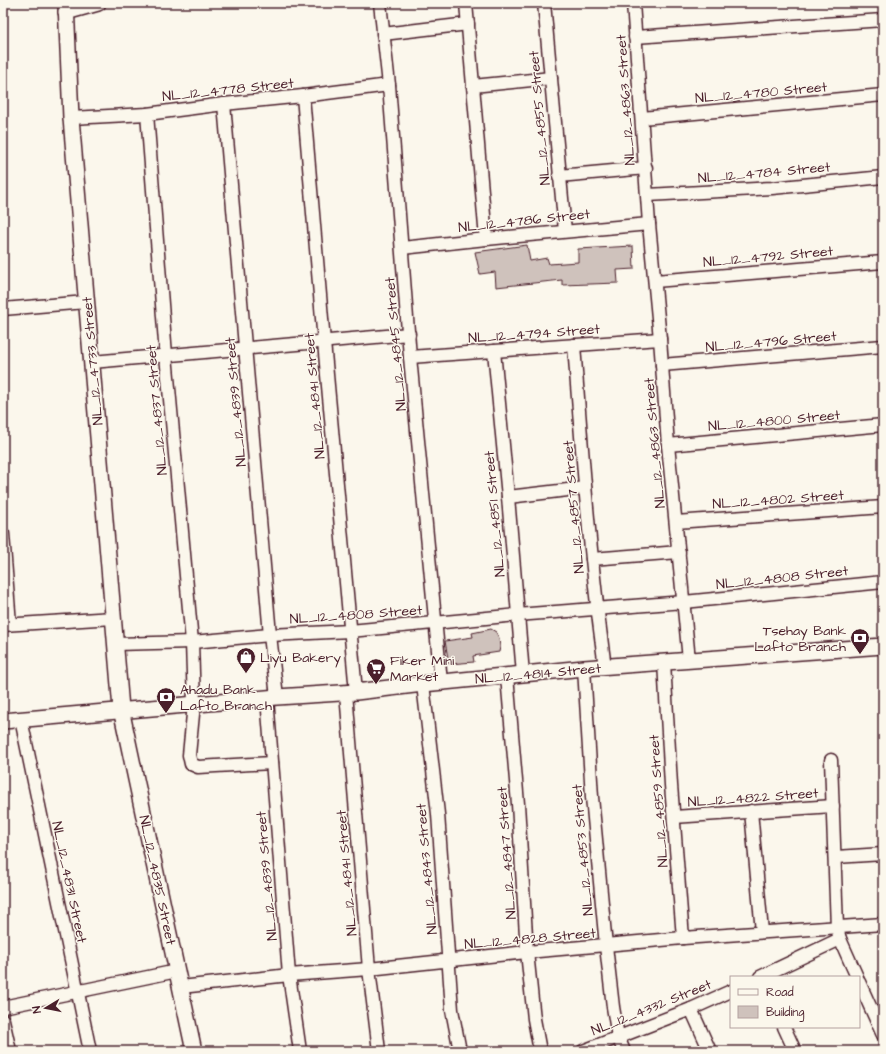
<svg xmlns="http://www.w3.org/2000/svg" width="886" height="1054" viewBox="0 0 886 1054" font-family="'Architects Daughter',sans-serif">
<rect width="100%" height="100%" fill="#fbf7ec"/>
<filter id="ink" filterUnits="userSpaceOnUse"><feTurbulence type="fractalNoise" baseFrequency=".025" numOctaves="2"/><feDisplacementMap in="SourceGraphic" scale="8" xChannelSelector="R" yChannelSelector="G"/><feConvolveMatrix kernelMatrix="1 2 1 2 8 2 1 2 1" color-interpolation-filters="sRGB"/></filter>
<g filter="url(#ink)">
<g fill="#cfc2bc" stroke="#4a1f2b">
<path d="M527,245l3,16 17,-3 2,6 29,-2v-13l55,-3 1,23 -17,1 1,13 -56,2v-5l-66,7 -1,-15 -15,2 -5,-22z"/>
<path d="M491,629l5,3 3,6 1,9 -1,5 -26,4 1,6 -25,2 -4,-23 28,-4 -1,-4z"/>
</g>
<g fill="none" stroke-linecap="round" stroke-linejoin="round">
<defs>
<g id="minor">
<path d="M380,3l9,82 21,272 31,325"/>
<path d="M466,3l20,236"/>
<path d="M544,3l21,228"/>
<path d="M633,3l16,221 11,115 8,106 21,215"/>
<path d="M383,34l85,-10"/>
<path d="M635,37l248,-17"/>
<path d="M473,86l78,-8"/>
<path d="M303,96l21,246 32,350"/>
<path d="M224,104l46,531 7,62"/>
<path d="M147,114l19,241 26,287 2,62 -5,51 2,9 7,3 74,-4"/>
<path d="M71,118l76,-4 77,-10 79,-8 86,-11"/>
<path d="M642,118l241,-23"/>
<path d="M559,176l87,-8"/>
<path d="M648,195l124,-7 111,-11"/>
<path d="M402,248l84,-9 163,-15"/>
<path d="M655,281l228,-19"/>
<path d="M3,309l83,-7"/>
<path d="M574,345c8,107 16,215 31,322"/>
<path d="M494,351l14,146 15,177"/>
<path d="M410,357l250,-18"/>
<path d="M92,362l317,-28"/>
<path d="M662,365l221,-19"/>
<path d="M668,445l215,-20"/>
<path d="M508,497l77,-9"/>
<path d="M676,522l207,-15"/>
<path d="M3,534l7,90"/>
<path d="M592,559l87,-7"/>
<path d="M3,625l110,-7"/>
<path d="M116,644l76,-2 78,-7 80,-4 167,-16 167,-13 199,-20"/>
<path d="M664,662l7,123 12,153"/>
<path d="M584,668l8,129 14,149 7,61 5,30 6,14"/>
<path d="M507,676l11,128 9,148 7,67 6,32"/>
<path d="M423,684l15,130 14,196 8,41"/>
<path d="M346,693l23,276 10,82"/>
<path d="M267,698l22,277 11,76"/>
<path d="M21,719l69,332"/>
<path d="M751,811l11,121"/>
<path d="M674,817l159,-11"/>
<path d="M836,857l47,-3"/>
<path d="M840,939l17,38"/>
<path d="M760,977l80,-38 -3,-11 -6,-168"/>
<path d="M859,982l24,53"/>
<path d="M181,987l108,-12 80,-6 158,-17 156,-14 200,-14"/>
<path d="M3,1007l174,-36"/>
<path d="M691,1009l19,42"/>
<path d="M3,1020l7,31"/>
<path d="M784,1027l11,24"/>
<path d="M583,1051l108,-42 40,-18"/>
</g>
<g id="tertiary">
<path d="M66,3l5,115 50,591 73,342"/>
<path d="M66,12l32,-9"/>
<path d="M3,721l274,-24 79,-5 67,-8 161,-16 299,-22"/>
</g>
</defs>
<use href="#minor" stroke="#4a1f2b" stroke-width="15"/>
<use href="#tertiary" stroke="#4a1f2b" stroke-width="18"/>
<use href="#minor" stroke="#fbf7ec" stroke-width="12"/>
<use href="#tertiary" stroke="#fbf7ec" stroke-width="15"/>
</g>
</g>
<defs>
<symbol id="bank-pin" viewBox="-11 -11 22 30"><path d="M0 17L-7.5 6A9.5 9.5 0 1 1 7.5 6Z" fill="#4a1f2b" stroke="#fbf7ec"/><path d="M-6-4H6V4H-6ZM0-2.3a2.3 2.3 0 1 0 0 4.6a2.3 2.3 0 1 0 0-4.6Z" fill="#fff"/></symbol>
<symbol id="shop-pin" viewBox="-11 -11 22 30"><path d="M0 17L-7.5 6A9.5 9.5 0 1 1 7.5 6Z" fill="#4a1f2b" stroke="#fbf7ec"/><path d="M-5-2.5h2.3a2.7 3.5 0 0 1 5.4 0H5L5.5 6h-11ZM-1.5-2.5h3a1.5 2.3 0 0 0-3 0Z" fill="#fff"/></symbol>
<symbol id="supermarket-pin" viewBox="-11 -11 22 30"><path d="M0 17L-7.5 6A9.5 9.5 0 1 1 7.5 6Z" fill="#4a1f2b" stroke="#fbf7ec"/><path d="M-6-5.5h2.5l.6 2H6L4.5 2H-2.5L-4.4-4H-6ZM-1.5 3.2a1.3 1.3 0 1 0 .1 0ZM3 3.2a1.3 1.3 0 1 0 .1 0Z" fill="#fff"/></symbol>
</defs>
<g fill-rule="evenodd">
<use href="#bank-pin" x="849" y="627" width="22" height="30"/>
<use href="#shop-pin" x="235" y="646" width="22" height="30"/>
<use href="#supermarket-pin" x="365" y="657" width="22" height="30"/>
<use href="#bank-pin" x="155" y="686" width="22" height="30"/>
</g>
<g text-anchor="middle" stroke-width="3" stroke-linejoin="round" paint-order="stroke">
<g font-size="14" fill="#4a1f2b" stroke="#fbf7ec">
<text transform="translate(228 89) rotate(-6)" y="5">NL_12_4778 Street</text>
<text transform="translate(761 92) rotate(-5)" y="5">NL_12_4780 Street</text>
<text transform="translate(625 100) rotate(-94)" y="5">NL_12_4863 Street</text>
<text transform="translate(539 118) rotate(-95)" y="5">NL_12_4855 Street</text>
<text transform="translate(764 172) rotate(-5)" y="5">NL_12_4784 Street</text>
<text transform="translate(524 220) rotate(-6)" y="5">NL_12_4786 Street</text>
<text transform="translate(768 256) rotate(-5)" y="5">NL_12_4792 Street</text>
<text transform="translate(534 333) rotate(-4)" y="5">NL_12_4794 Street</text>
<text transform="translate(771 341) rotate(-5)" y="5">NL_12_4796 Street</text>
<text transform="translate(395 344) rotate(-95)" y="5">NL_12_4845 Street</text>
<text transform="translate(92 361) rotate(-95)" y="5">NL_12_4733 Street</text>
<text transform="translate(314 396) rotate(-95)" y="5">NL_12_4841 Street</text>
<text transform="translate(235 402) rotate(-95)" y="5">NL_12_4839 Street</text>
<text transform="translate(156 410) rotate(-95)" y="5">NL_12_4837 Street</text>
<text transform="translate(774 420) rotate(-5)" y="5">NL_12_4800 Street</text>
<text transform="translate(654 443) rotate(-95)" y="5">NL_12_4863 Street</text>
<text transform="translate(778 499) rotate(-4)" y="5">NL_12_4802 Street</text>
<text transform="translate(573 507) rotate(-95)" y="5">NL_12_4857 Street</text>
<text transform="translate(494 514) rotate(-95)" y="5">NL_12_4851 Street</text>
<text transform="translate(782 577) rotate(-6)" y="5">NL_12_4808 Street</text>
<text transform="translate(356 614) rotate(-4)" y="5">NL_12_4808 Street</text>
<text transform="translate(538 673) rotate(-5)" y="5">NL_12_4814 Street</text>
<text transform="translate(753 797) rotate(-4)" y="5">NL_12_4822 Street</text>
<text transform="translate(658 801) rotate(-94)" y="5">NL_12_4859 Street</text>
<text transform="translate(582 850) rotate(-95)" y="5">NL_12_4853 Street</text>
<text transform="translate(506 853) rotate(-94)" y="5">NL_12_4847 Street</text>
<text transform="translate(426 869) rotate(-95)" y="5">NL_12_4843 Street</text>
<text transform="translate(346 873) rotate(-95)" y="5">NL_12_4841 Street</text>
<text transform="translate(266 876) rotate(-95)" y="5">NL_12_4839 Street</text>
<text transform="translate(158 880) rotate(78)" y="5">NL_12_4835 Street</text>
<text transform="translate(70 882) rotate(78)" y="5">NL_12_4831 Street</text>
<text transform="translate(530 938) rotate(-5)" y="5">NL_12_4828 Street</text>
<text transform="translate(651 1007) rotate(-22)" y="5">NL_12_4332 Street</text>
</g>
<g font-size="14" fill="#4a1f2b" stroke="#fbf7ec" text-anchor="start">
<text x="846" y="635" text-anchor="end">Tsehay Bank<tspan x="846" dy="16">Lafto Branch</tspan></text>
<text x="260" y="662">Liyu Bakery</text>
<text x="390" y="665">Fiker Mini<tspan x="390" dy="16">Market</tspan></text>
<text x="180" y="694">Ahadu Bank<tspan x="180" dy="16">Lafto Branch</tspan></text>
</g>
</g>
<rect width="886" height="1054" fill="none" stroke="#fbf7ec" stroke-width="16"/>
<rect x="8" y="8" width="870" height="1038" fill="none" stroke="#4a1f2b" stroke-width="1.5" filter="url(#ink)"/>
<rect x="730" y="976" width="130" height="52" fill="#fbf7ec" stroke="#b4a19f"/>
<rect x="738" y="989" width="20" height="6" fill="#fbf7ec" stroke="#b4a19f"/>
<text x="766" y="996" font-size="12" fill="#4a1f2b">Road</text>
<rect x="738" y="1006" width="20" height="12" fill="#cfc2bc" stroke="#b4a19f"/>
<text x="766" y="1016" font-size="12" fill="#4a1f2b">Building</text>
<g transform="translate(46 1008) rotate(260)" stroke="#fbf7ec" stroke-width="3" paint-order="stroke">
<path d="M0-3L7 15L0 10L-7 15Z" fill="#4a1f2b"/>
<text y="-6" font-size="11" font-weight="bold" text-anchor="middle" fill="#4a1f2b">N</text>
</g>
</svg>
